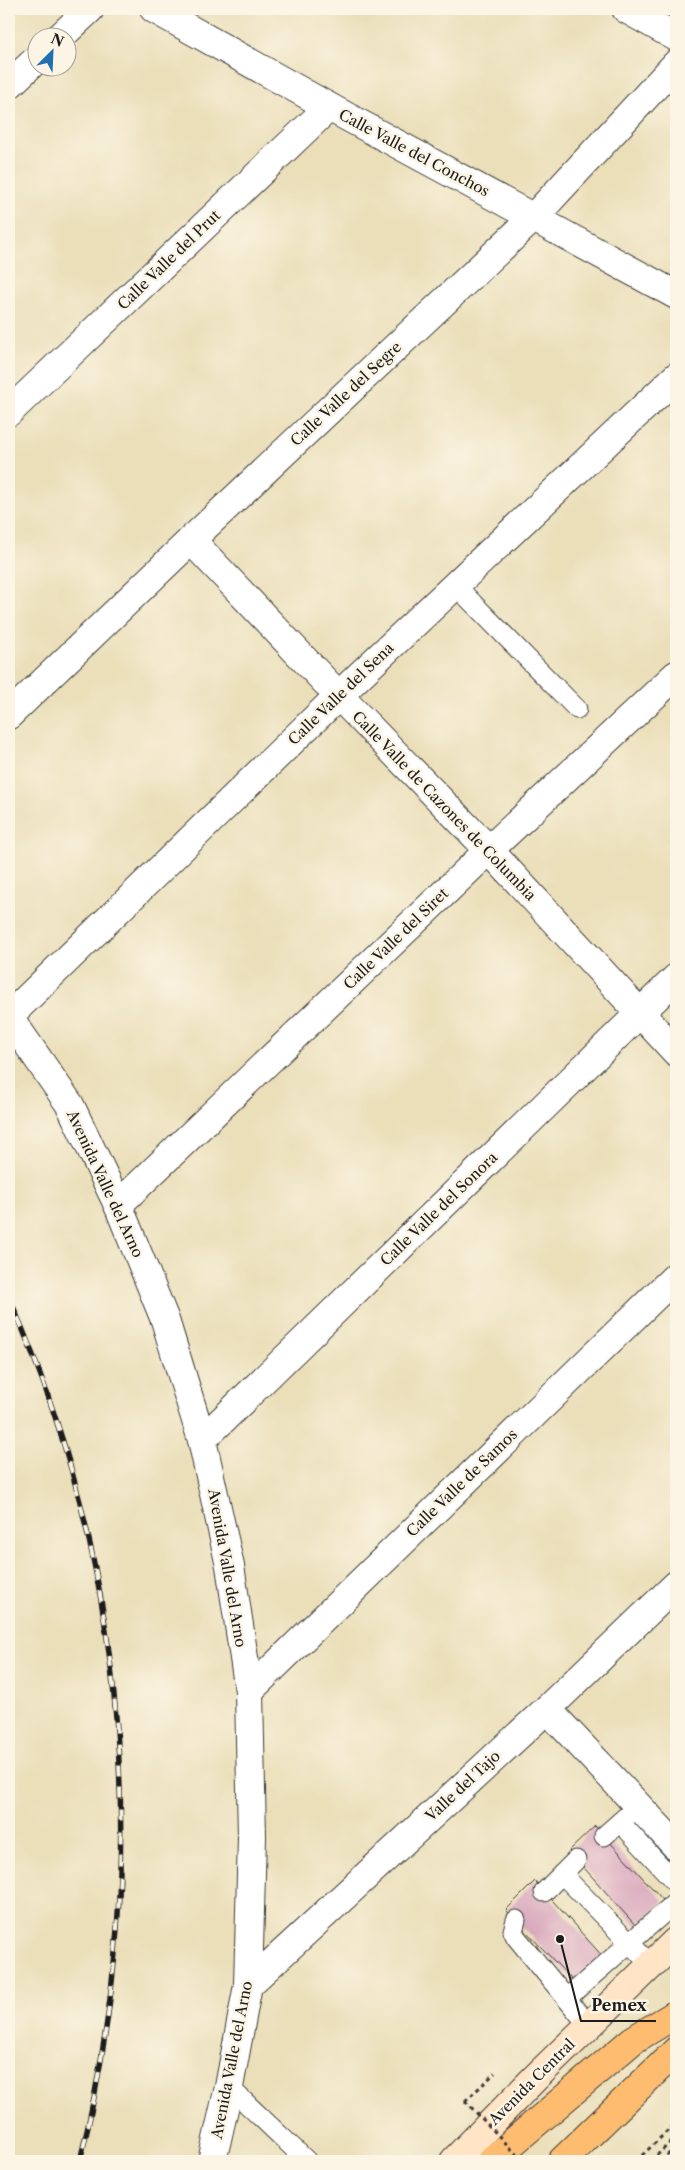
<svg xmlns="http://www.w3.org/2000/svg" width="685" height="2170" viewBox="0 0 685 2170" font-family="'Libre Caslon Text',serif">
<rect width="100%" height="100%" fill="#fcf5e5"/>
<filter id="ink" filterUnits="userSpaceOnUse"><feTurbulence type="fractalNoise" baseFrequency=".02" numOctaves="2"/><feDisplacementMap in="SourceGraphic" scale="10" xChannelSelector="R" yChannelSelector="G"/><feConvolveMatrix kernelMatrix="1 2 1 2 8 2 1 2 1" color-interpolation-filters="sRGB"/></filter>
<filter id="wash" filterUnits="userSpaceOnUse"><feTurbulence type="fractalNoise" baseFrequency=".0096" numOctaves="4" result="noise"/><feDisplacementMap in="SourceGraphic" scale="20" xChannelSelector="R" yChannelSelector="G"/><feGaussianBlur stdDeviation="1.12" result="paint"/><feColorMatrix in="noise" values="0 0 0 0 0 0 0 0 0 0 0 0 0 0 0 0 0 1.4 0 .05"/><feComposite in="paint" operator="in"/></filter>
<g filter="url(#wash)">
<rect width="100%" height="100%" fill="#ebdfba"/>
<g id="blocks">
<g fill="#d9a8bd">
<path d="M595,1826l69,75 -28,25 -67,-75z"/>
<path d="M535,1881l69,77 -29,25 -69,-73z"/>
</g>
</g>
</g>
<g filter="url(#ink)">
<use href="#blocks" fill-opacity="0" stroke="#3b3934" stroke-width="1"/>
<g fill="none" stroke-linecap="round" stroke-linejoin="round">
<defs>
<g id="service">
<path d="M456,586l121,123"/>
<path d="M620,1822l56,61"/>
<path d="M604,1836l25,-22"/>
<path d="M562,1874l89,91"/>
<path d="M544,1892l32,-32"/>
<path d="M516,1920l-3,11 3,6 73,89"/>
<path d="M567,1998l109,-96"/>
<path d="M229,2087l78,74"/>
</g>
<g id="minor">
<path d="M154,9l175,98 347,188"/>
<path d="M9,412l320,-305"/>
<path d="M191,540l148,156 150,154 187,202"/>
<path d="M9,715l182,-175 343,-323 142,-153"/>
<path d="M9,1016l351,-341 316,-298"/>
<path d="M118,1205l371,-355 187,-175"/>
<path d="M202,1440l474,-462"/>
<path d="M249,1691l427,-415"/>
<path d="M547,1709l129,137"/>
<path d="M248,1985l299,-276 129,-124"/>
</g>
<g id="tertiary">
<path d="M626,9l50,28"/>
<path d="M59,38l31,-29"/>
<path d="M9,85l29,-27"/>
<path d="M9,1017l61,88 48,100 47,115 37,120 28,126 19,125 3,146 -4,148 -19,102 -17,74"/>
</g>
<path id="secondary" d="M454,2161l81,-83 141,-137"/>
<g id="motorway">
<path d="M491,2161l142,-121 43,-26"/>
<path d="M562,2161l114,-110"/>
</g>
</defs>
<use href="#service" stroke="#3b3934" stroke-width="21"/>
<use href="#minor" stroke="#3b3934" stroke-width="30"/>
<use href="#tertiary" stroke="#3b3934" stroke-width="30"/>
<use href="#secondary" stroke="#3b3934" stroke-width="30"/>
<use href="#motorway" stroke="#3b3934" stroke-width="30"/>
<g stroke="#3b3934" stroke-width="3" stroke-dasharray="4 4" stroke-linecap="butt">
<path d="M465,2101l30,-28"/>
<path d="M636,2161l40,-38"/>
<path d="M651,2161l25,-24"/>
<path d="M661,2161l15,-14"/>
</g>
<use href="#service" stroke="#fff" stroke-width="19"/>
<use href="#minor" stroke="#fff" stroke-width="28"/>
<use href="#tertiary" stroke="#fff" stroke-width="28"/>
<use href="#secondary" stroke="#ffe4c6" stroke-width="28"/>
<use href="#motorway" stroke="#febc70" stroke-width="28"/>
<defs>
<path id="rail" d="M9,1297c121,274 142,574 71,864"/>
</defs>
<use href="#rail" stroke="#1c1c1c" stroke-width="5.5"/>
<use href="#rail" stroke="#fcf5e5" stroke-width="4" stroke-dasharray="11" stroke-linecap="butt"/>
<path stroke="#3b3934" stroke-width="3" stroke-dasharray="4 4" stroke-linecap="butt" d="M465,2101l58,60"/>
</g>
</g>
<g text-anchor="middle" stroke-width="5" stroke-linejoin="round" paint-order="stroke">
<g font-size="15" fill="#1c1c1c" stroke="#fcf5e5">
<text transform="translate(414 153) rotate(28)" y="5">Calle Valle del Conchos</text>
<text transform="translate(169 260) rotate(-44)" y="5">Calle Valle del Prut</text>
<text transform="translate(346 394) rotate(-43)" y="5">Calle Valle del Segre</text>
<text transform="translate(341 694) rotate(-44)" y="5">Calle Valle del Sena</text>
<text transform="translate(444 806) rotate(46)" y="5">Calle Valle de Cazones de Columbia</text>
<text transform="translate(396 939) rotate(-44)" y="5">Calle Valle del Siret</text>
<text transform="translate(105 1184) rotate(65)" y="5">Avenida Valle del Arno</text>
<text transform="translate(439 1209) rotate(-44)" y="5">Calle Valle del Sonora</text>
<text transform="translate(462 1483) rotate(-44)" y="5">Calle Valle de Samos</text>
<text transform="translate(227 1568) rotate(80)" y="5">Avenida Valle del Arno</text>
<text transform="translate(463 1786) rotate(-43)" y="5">Valle del Tajo</text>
<text transform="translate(232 2060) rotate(-79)" y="5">Avenida Valle del Arno</text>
<text transform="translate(532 2082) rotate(-45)" y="5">Avenida Central</text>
</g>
</g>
<path fill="none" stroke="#1c1c1c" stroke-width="2" d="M560 1939L581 2021H656"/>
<circle fill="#1c1c1c" stroke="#fcf5e5" stroke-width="2" cx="560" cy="1939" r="5"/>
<g font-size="16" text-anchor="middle" font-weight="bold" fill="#1c1c1c" stroke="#fcf5e5" stroke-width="5" stroke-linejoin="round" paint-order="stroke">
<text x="619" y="2011">Pemex</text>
</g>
<rect width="685" height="2170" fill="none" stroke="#fcf5e5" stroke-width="30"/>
<g transform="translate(52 52) rotate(24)"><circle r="24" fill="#fcf5e5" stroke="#a29e95"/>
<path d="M0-4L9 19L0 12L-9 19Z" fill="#1f6fb2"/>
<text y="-8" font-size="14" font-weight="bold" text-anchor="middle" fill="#1c1c1c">N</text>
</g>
</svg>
